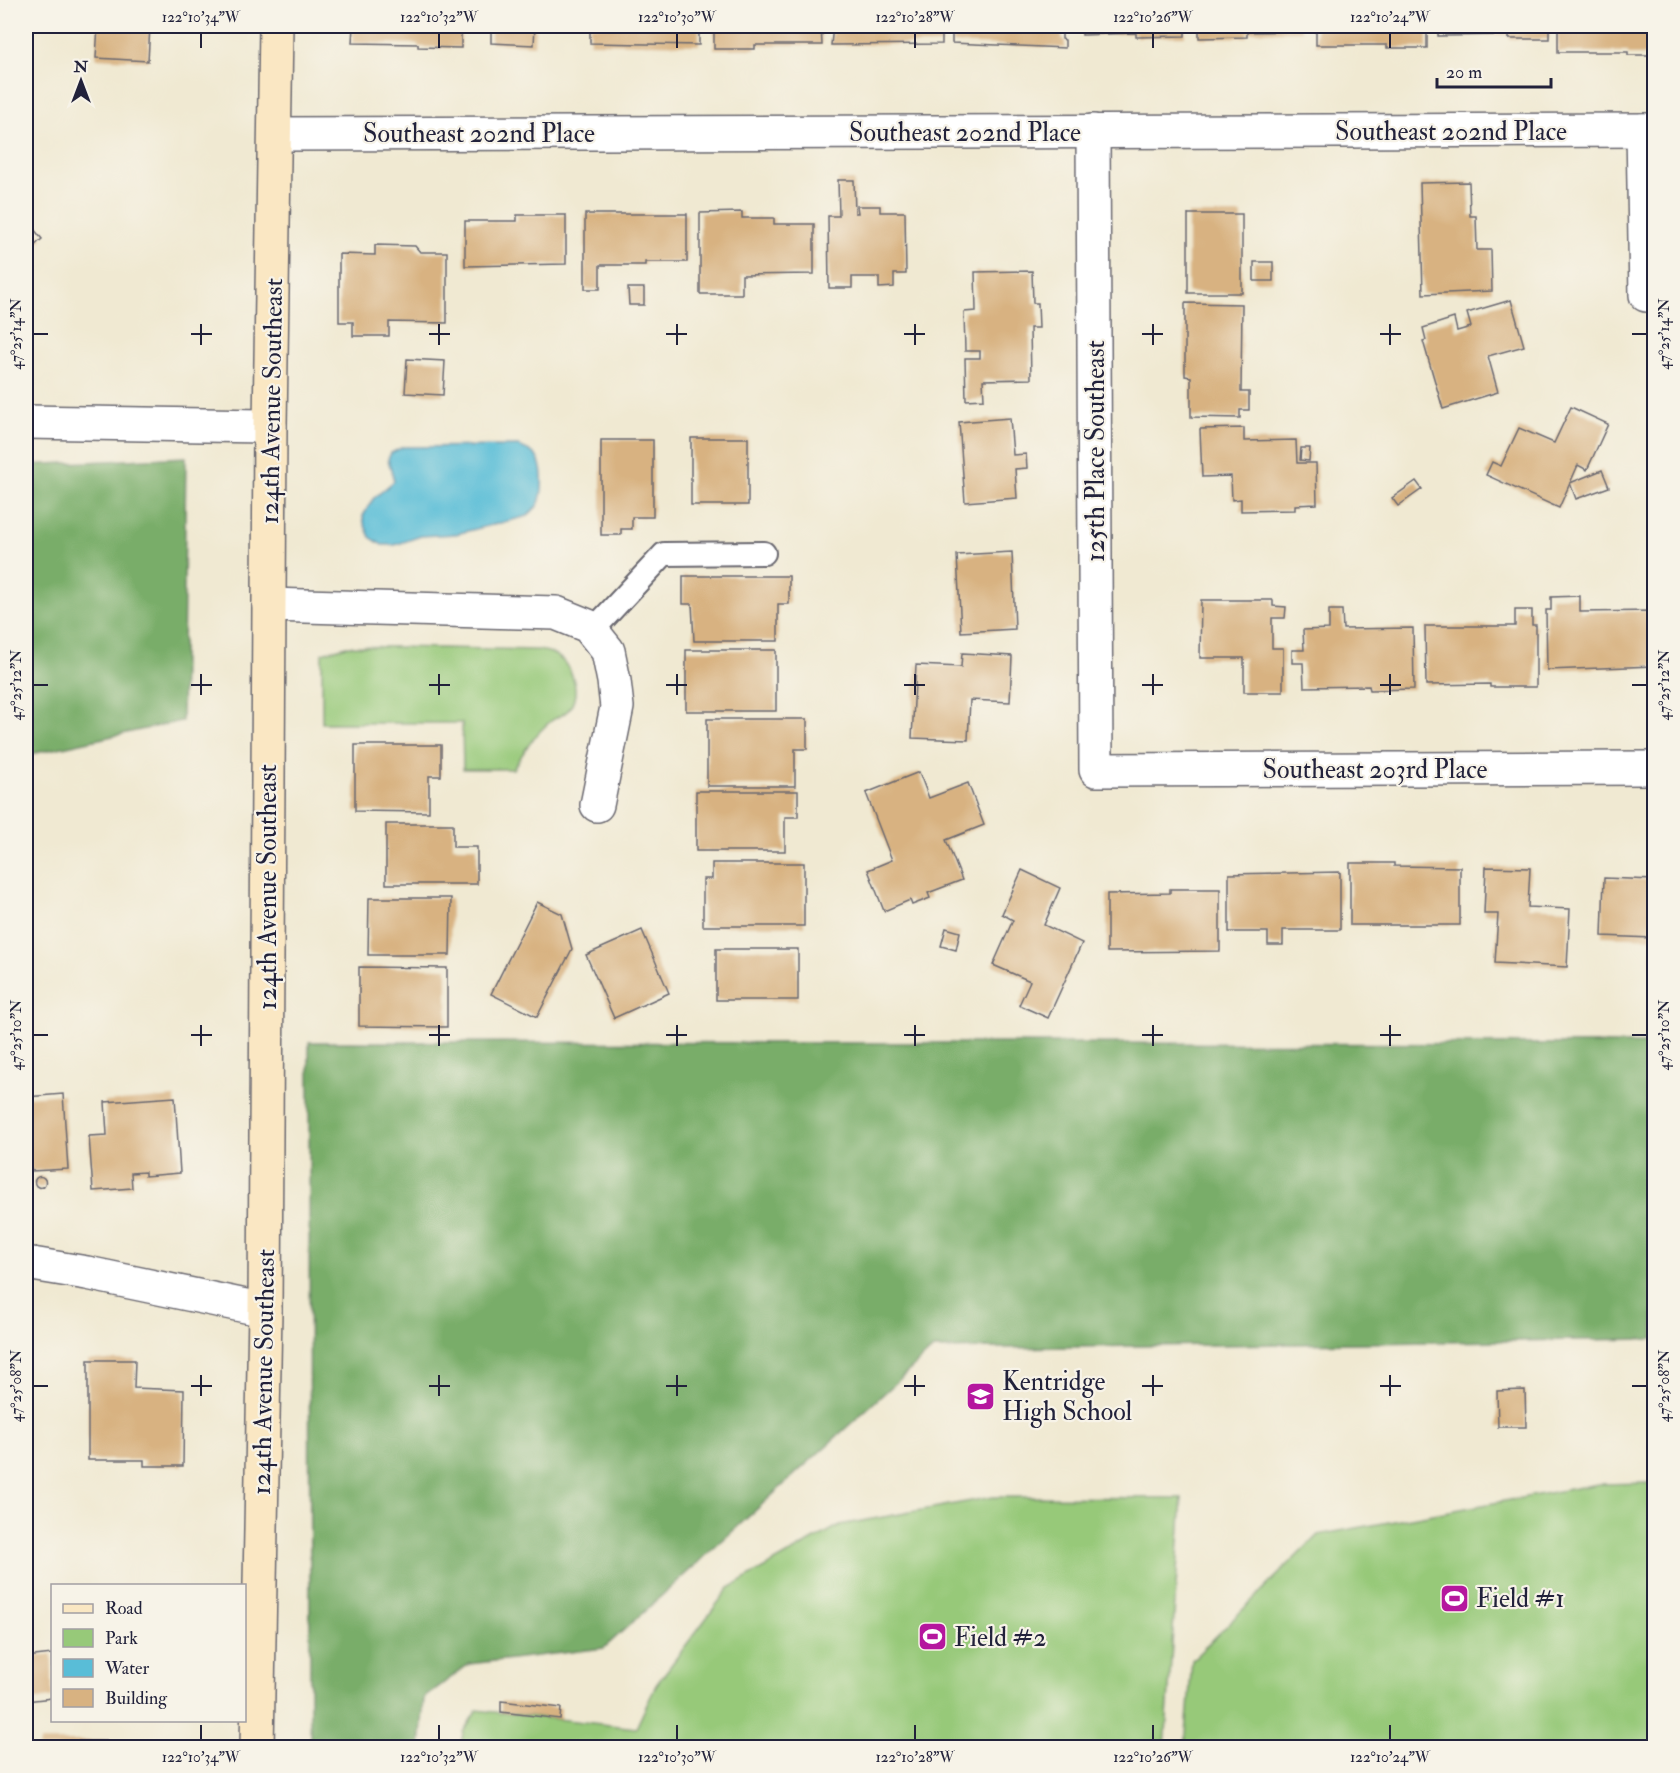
<svg xmlns="http://www.w3.org/2000/svg" width="1680" height="1773" viewBox="0 0 1680 1773" font-family="'IM FELL Double Pica',serif">
<rect width="100%" height="100%" fill="#f7f3e8"/>
<filter id="ink" filterUnits="userSpaceOnUse"><feTurbulence type="fractalNoise" baseFrequency=".0167" numOctaves="2"/><feDisplacementMap in="SourceGraphic" scale="12" xChannelSelector="R" yChannelSelector="G"/><feConvolveMatrix kernelMatrix="1 2 1 2 8 2 1 2 1" color-interpolation-filters="sRGB"/></filter>
<filter id="wash" filterUnits="userSpaceOnUse"><feTurbulence type="fractalNoise" baseFrequency=".008" numOctaves="4" result="noise"/><feDisplacementMap in="SourceGraphic" scale="24" xChannelSelector="R" yChannelSelector="G"/><feGaussianBlur stdDeviation="1.35" result="paint"/><feColorMatrix in="noise" values="0 0 0 0 0 0 0 0 0 0 0 0 0 0 0 0 0 1.4 0 .05"/><feComposite in="paint" operator="in"/></filter>
<g filter="url(#wash)">
<rect width="100%" height="100%" fill="#f0e9d2"/>
<g fill="#97c979" stroke="#5c765a" stroke-width="1.5">
<path d="M346,646l191,4c5,1 10,1 14,3 20,8 31,36 19,55 -4,6 -13,9 -19,13 -16,13 -27,30 -38,48h-50l-1,-46h-140v-70z"/>
<path d="M1654,1483v264h-469l7,-87 126,-125 280,-51z"/>
<path d="M993,1497l189,1 -17,249h-704l2,-15 14,-22 159,18 20,-43 73,-97 111,-63z"/>
</g>
<g fill="#79ad69" stroke="#4e6852" stroke-width="1.5">
<path d="M186,457l-4,264 -156,34v-290z"/>
<path d="M309,1042l1345,2v295l-721,10 -329,299 -135,16 -45,34 -4,49h-110z"/>
</g>
<path fill="#59bdd7" stroke="#3e7089" stroke-width="1.5" d="M519,446c6,3 13,5 17,10 8,10 8,37 2,49 -3,4 -7,7 -10,11l-72,18 -35,2 -26,9h-13l-12,-8 -6,-14 -1,-7 10,-17 21,-18 -6,-22 3,-6 12,-6z"/>
<g id="blocks">
<g fill="#d8b281">
<path d="M98,26h52l-2,35 -52,-3z"/>
<path d="M353,26h108v22l-43,-1v-3l-66,-1z"/>
<path d="M491,26h44l-1,19 -43,-2z"/>
<path d="M590,26h109v19l-109,-2z"/>
<path d="M714,26h107l1,19h-67v4h-41z"/>
<path d="M833,26h109v18l-111,1z"/>
<path d="M952,26h110v13l3,1v8l-113,-5z"/>
<path d="M1082,26h103v10l-49,1v-4l-54,2z"/>
<path d="M1199,26h102v5l-54,1v5l-48,1z"/>
<path d="M1316,26h111v22h-40v-3h-71z"/>
<path d="M1438,26h111v13h-40v-4l-71,1z"/>
<path d="M1558,26h96v29h-26v-3h-70z"/>
<path d="M838,180h16l1,33h3l-1,-7h23v6h25l1,62h-12v13l-15,1v-11h-27v11h-23l-1,-72h11z"/>
<path d="M1469,182l1,34h6l1,34h14l1,41 -69,3 -3,-111z"/>
<path d="M742,212v6h32v6h40v50l-72,1v19h-42v-81z"/>
<path d="M585,214h102v48h-42v3h-45v24h-15z"/>
<rect x="1188" y="214" width="54" height="79"/>
<path d="M517,215h49v49l-101,2v-45h52z"/>
<path d="M33,228l9,11 -16,14v-19z"/>
<path d="M375,245l40,1 5,6h27v71l-58,-1v14h-36v-14h-14v-68l36,1z"/>
<rect x="1254" y="262" width="19" height="19"/>
<path d="M1032,271l1,32h5l1,25h-9l1,51 -48,1 1,19 -18,1 -1,-42h15v-7h-15l-1,-39 12,-1 -1,-39z"/>
<path d="M628,288h16v17h-15z"/>
<path d="M1511,300l13,46 -36,10 10,36 -55,17 -20,-68 3,-1 -3,-12 31,-10 3,13 14,-4 -4,-14z"/>
<path d="M1185,303l57,1 -1,88h8v18h-9v8l-49,-1v-40l-6,-1z"/>
<path d="M407,359l38,2 -2,34 -38,-2z"/>
<path d="M1571,407l37,17 -21,46 -9,-5 -19,43 -73,-33 6,-13 9,4 18,-38 35,15z"/>
<path d="M1010,418l3,37 13,-1 1,14 -12,1 2,29 -52,4 -6,-80z"/>
<path d="M1244,428v13l52,-1 1,23h19l1,41 -22,1v5l-54,1v-12l-9,1 -1,-24 -29,1 -2,-48z"/>
<rect x="691" y="438" width="57" height="67"/>
<path d="M601,440h52v77h-21v12h-11v6h-20z"/>
<path d="M1301,448h9l-1,13 -9,-1z"/>
<path d="M1602,470l7,17 -33,12 -6,-16z"/>
<path d="M1416,481l6,8 -24,17 -6,-8z"/>
<path d="M1012,552l3,77 -54,3 -4,-77z"/>
<path d="M683,576h106v28h-11v37h-84l-2,-37h-9z"/>
<path d="M1580,596v16l74,-1v55l-107,4 -1,-60h5v-13z"/>
<path d="M1201,600h72v6l13,1 -1,11h-13v30h11v44h-39v-34h-44z"/>
<path d="M1329,610h13l1,19 70,-1 1,61 -44,1 -1,-4 -65,1 -1,-24h-11v-13h12l-1,-20 26,-1z"/>
<path d="M1515,610h17v15h4v62h-46v-3l-64,1 -1,-59h90z"/>
<rect x="686" y="650" width="90" height="61"/>
<path d="M962,653l50,3 -2,46 -40,-2 -2,40 -56,-2 4,-73 45,2z"/>
<path d="M707,719h100v30h-12v37h-88z"/>
<path d="M355,745h86v31h-12v36l-74,-1z"/>
<path d="M919,772l10,26 39,-15 16,42 -38,15 16,40 -34,13 2,5 -18,7 -2,-5 -26,11 -16,-41 24,-10 -26,-67z"/>
<path d="M696,791h102v26h-13v34h-89z"/>
<path d="M386,824h67v23h24v37h-91z"/>
<path d="M712,863h92v63h-101v-47h9z"/>
<path d="M1350,863h44v3l66,1v58h-110z"/>
<path d="M1486,867l44,1 -2,39 42,2 -3,58 -72,-4 3,-49h-14z"/>
<path d="M1022,870l38,18 -16,37 38,18 -34,75 -29,-13 11,-24 -37,-16 20,-45 -11,-6z"/>
<path d="M1340,872v58h-57v15h-15v-13h-39v-58z"/>
<path d="M1604,878l50,2v84h-3l1,-26 -50,-2z"/>
<path d="M1170,889h50v62l-113,1v-58l63,-1z"/>
<path d="M369,898h82l-1,57h-82z"/>
<path d="M537,902l25,12 10,35 -35,68 -46,-23z"/>
<path d="M946,928l14,4 -4,18 -15,-4z"/>
<path d="M642,930l27,63 -55,25 -28,-63z"/>
<rect x="716" y="949" width="82" height="51"/>
<path d="M359,967l88,1v59l-88,-1z"/>
<path d="M63,1094l5,75 -37,2v-3l-5,1v-72z"/>
<path d="M175,1097l5,76 -35,3v-4l-14,1 1,15 -39,3 -4,-55 18,-1 -2,-33z"/>
<circle cx="40" cy="1182" r="5.5"/>
<path d="M88,1360h47l-1,28 50,2 -1,76h-39v-6h-56z"/>
<path d="M1525,1390l1,37h-28l-1,-36z"/>
<path d="M52,1654v44l-26,3v-44z"/>
<path d="M501,1701l60,7 -1,11 -59,-7z"/>
<path d="M39,1741h73v7h-74z"/>
</g>
</g>
</g>
<g filter="url(#ink)">
<use href="#blocks" fill-opacity="0" stroke="#6a6870" stroke-width="1.5"/>
<g fill="none" stroke-linecap="round" stroke-linejoin="round">
<defs>
<path id="lane" d="M592,631l72,-77 100,-1"/>
<g id="street">
<path d="M1643,130l3,165"/>
<path d="M1093,131l3,639 558,-2"/>
<path d="M275,134l1379,-4"/>
<path d="M26,422l244,4"/>
<path d="M269,605l287,8 32,13 20,25 6,30 3,26 -20,98"/>
<path d="M26,1263l61,10 178,37"/>
</g>
<path id="secondary" d="M257,1748l8,-438 5,-884 6,-400"/>
</defs>
<use href="#lane" stroke="#6a6870" stroke-width="26"/>
<use href="#street" stroke="#6a6870" stroke-width="36"/>
<use href="#secondary" stroke="#6a6870" stroke-width="36"/>
<use href="#lane" stroke="#fff" stroke-width="22"/>
<use href="#street" stroke="#fff" stroke-width="33"/>
<use href="#secondary" stroke="#fae7c3" stroke-width="33"/>
</g>
</g>
<path fill="none" stroke="#22223b" stroke-width="2" d="M201,33v15M439,33v15M677,33v15M915,33v15M1153,33v15M1390,33v15M201,324v21M439,324v21M677,324v21M915,324v21M1153,324v21M1390,324v21M33,334h15M191,334h21M429,334h21M666,334h21M904,334h21M1142,334h21M1380,334h21M1632,334h15M201,674v21M439,674v21M677,674v21M915,674v21M1153,674v21M1390,674v21M33,685h15M191,685h21M429,685h21M666,685h21M904,685h21M1142,685h21M1380,685h21M1632,685h15M201,1025v21M439,1025v21M677,1025v21M915,1025v21M1153,1025v21M1390,1025v21M33,1035h15M191,1035h21M429,1035h21M666,1035h21M904,1035h21M1142,1035h21M1380,1035h21M1632,1035h15M201,1375v21M439,1375v21M677,1375v21M915,1375v21M1153,1375v21M1390,1375v21M33,1386h15M191,1386h21M429,1386h21M666,1386h21M904,1386h21M1142,1386h21M1380,1386h21M1632,1386h15M201,1725v15M439,1725v15M677,1725v15M915,1725v15M1153,1725v15M1390,1725v15"/>
<defs>
<symbol id="school-square" viewBox="-11 -11 22 22"><rect x="-9" y="-9" width="18" height="18" rx="4" fill="#b5179e" stroke="#f7f3e8"/><path d="M0-5L7-2L0 1L-7-2ZM-4 1L0 2.5L4 1V4Q0 6-4 4Z" fill="#fff"/></symbol>
<symbol id="stadium-square" viewBox="-11 -11 22 22"><rect x="-9" y="-9" width="18" height="18" rx="4" fill="#b5179e" stroke="#f7f3e8"/><path d="M0-5a6.5 5 0 1 0 0 10a6.5 5 0 1 0 0-10ZM-3.5-1.8h7v3.6h-7Z" fill="#fff"/></symbol>
</defs>
<g fill-rule="evenodd">
<use href="#school-square" x="964" y="1380" width="33" height="33"/>
<use href="#stadium-square" x="1438" y="1582" width="33" height="33"/>
<use href="#stadium-square" x="916" y="1620" width="33" height="33"/>
</g>
<g text-anchor="middle" stroke-width="4.5" stroke-linejoin="round" paint-order="stroke">
<g font-size="26" fill="#22223b" stroke="#f7f3e8">
<text x="1451" y="140">Southeast 202nd Place</text>
<text x="965" y="141">Southeast 202nd Place</text>
<text x="479" y="142">Southeast 202nd Place</text>
<text transform="translate(271 401) rotate(-89)" y="9">124th Avenue Southeast</text>
<text transform="translate(1095 451) rotate(-90)" y="9">125th Place Southeast</text>
<text x="1375" y="778">Southeast 203rd Place</text>
<text transform="translate(267 887) rotate(-90)" y="9">124th Avenue Southeast</text>
<text transform="translate(263 1372) rotate(-89)" y="9">124th Avenue Southeast</text>
</g>
<g font-size="26" fill="#22223b" stroke="#f7f3e8" text-anchor="start">
<text x="1002" y="1390">Kentridge<tspan x="1002" dy="30">High School</tspan></text>
<text x="1476" y="1607">Field #1</text>
<text x="954" y="1646">Field #2</text>
</g>
</g>
<rect width="1680" height="1773" fill="none" stroke="#f7f3e8" stroke-width="66"/>
<rect x="51" y="1584" width="195" height="138" fill="#f7f3e8" stroke="#a29fa3" stroke-width="1.5"/>
<rect x="63" y="1604" width="30" height="9" fill="#fae7c3" stroke="#a29fa3" stroke-width="1.5"/>
<text x="105" y="1614" font-size="18" fill="#22223b">Road</text>
<rect x="63" y="1629" width="30" height="18" fill="#97c979" stroke="#a29fa3" stroke-width="1.5"/>
<text x="105" y="1644" font-size="18" fill="#22223b">Park</text>
<rect x="63" y="1659" width="30" height="18" fill="#59bdd7" stroke="#a29fa3" stroke-width="1.5"/>
<text x="105" y="1674" font-size="18" fill="#22223b">Water</text>
<rect x="63" y="1689" width="30" height="18" fill="#d8b281" stroke="#a29fa3" stroke-width="1.5"/>
<text x="105" y="1704" font-size="18" fill="#22223b">Building</text>
<g transform="translate(81 81)" stroke="#f7f3e8" stroke-width="4.5" paint-order="stroke">
<path d="M0-4.5L10 22L0 15L-10 22Z" fill="#22223b"/>
<text y="-9" font-size="16" font-weight="bold" text-anchor="middle" fill="#22223b">N</text>
</g>
<path d="M1437 78v9h114v-9" fill="none" stroke="#22223b" stroke-width="3"/>
<text x="1446" y="78" font-size="18" fill="#22223b" stroke="#f7f3e8" stroke-width="4.5" paint-order="stroke">20 m</text>
<rect x="33" y="33" width="1614" height="1707" fill="none" stroke="#22223b" stroke-width="2"/>
<g font-size="15" text-anchor="middle" fill="#22223b">
<text x="201" y="22">122°10'34"W</text>
<text x="439" y="22">122°10'32"W</text>
<text x="677" y="22">122°10'30"W</text>
<text x="915" y="22">122°10'28"W</text>
<text x="1153" y="22">122°10'26"W</text>
<text x="1390" y="22">122°10'24"W</text>
<text transform="translate(16 334) rotate(-90)" y="5">47°25'14"N</text>
<text transform="translate(1664 334) rotate(-90)" y="5">47°25'14"N</text>
<text transform="translate(16 685) rotate(-90)" y="5">47°25'12"N</text>
<text transform="translate(1664 685) rotate(-90)" y="5">47°25'12"N</text>
<text transform="translate(16 1035) rotate(-90)" y="5">47°25'10"N</text>
<text transform="translate(1664 1035) rotate(-90)" y="5">47°25'10"N</text>
<text transform="translate(16 1386) rotate(-90)" y="5">47°25'08"N</text>
<text transform="translate(1664 1386) rotate(-90)" y="5">47°25'08"N</text>
<text x="201" y="1762">122°10'34"W</text>
<text x="439" y="1762">122°10'32"W</text>
<text x="677" y="1762">122°10'30"W</text>
<text x="915" y="1762">122°10'28"W</text>
<text x="1153" y="1762">122°10'26"W</text>
<text x="1390" y="1762">122°10'24"W</text>
</g>
</svg>
